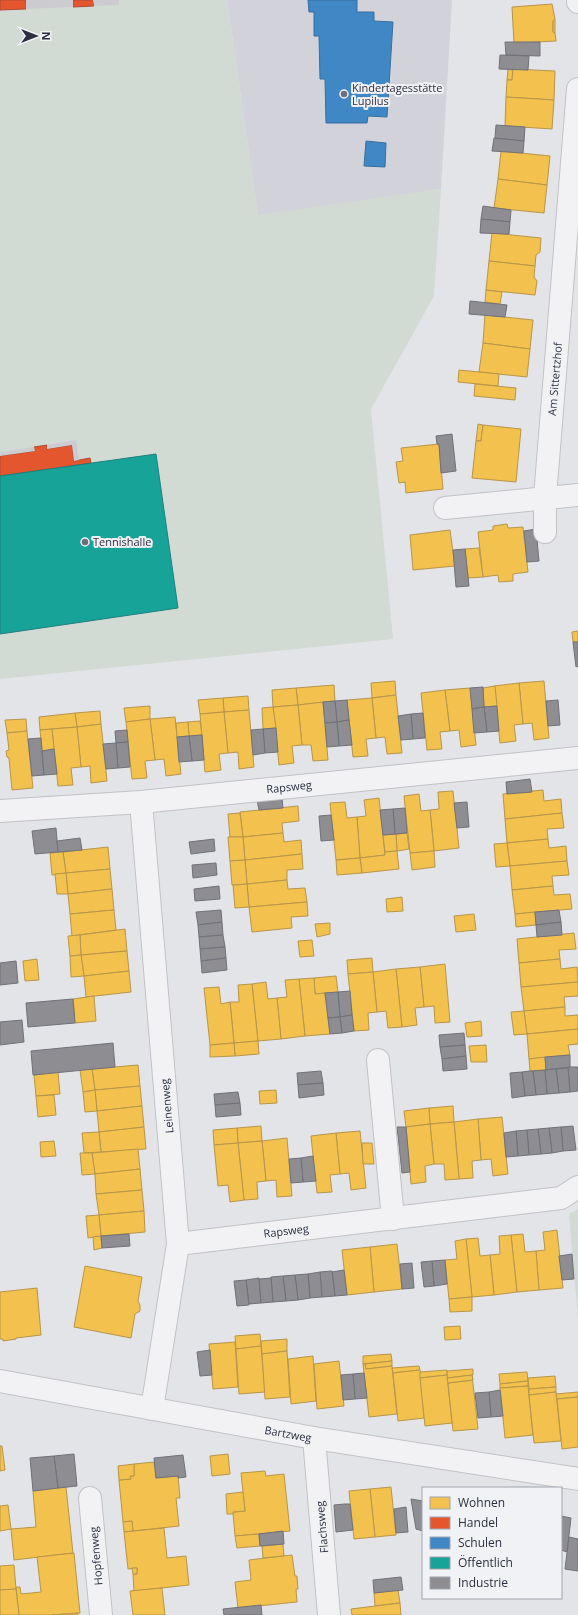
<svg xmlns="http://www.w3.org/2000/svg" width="578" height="1615" viewBox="0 0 578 1615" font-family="'Open Sans',sans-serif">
<rect width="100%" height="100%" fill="#e3e4e8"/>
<path fill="#d2d3da" d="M227,0h225l-11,189 -183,27z"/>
<g fill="#d2dad4">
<path d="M0,0h227l31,215 183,-26 -7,107 -63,113 22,230 -393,40z"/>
<path d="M578,1209v110l-9,-105z"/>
</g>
<g fill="#f2c14e" stroke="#b7954a">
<path d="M552,4l3,15 -2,2v11l2,1 1,8 -42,2 -2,-36z"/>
<path d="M555,19v14l-2,-1v-11z"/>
<path d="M508,69l5,1 -1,10h-5z"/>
<path d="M513,69l42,2 -1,29 -48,-3 1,-17h5z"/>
<path d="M506,97l48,3 -2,29 -47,-3z"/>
<path d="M501,151l49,5 -3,29 -49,-6z"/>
<path d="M498,179l49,6 -3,28 -50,-5z"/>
<path d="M492,233l49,5 -1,14 -4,3 -1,11 -46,-5z"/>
<path d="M489,261l46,5 -1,11 3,4 -2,14 -49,-5z"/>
<path d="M486,290l16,2 -2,12 -15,-2z"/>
<path d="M485,315l48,5 -3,29 -47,-6z"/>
<path d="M483,343l47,6 -3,28 -48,-5z"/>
<path d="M459,370l40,4 -1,12 -40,-4z"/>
<path d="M475,384l41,4 -1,12 -41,-4z"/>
<path d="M478,424l5,1 -2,16h-5z"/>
<path d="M483,425l38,4 -5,53 -44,-4 4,-37h5z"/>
<path d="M439,444l4,45 -37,4 -1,-11 -6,1 -3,-21 7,-1 -2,-13z"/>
<path d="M507,524l1,4 15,-1 5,45 -15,2v7l-14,1 -1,-7 -15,2 -5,-45 15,-2v-4z"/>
<path d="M450,530l5,36 -42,4 -3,-35z"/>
<path d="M479,548l4,29 -15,1 -3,-29z"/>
<path d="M578,631v11h-5l-1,-10z"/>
<path d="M395,681l1,14 -24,3 -1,-15z"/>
<path d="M544,681l5,57 -15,2 -2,-17 -9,1 -4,-41z"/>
<path d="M519,683l4,41 -9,1 2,16 -16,2 -6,-57z"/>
<path d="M334,685l1,16 -37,4 -2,-17z"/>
<path d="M495,686l2,20 -13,1 -1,-19z"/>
<path d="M296,688l2,17 -25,2 -1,-17z"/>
<path d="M470,688l6,57 -15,2 -2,-17 -9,1 -5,-41z"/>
<path d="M445,690l5,41 -10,1 2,17 -15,1 -6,-57z"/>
<path d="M396,695l6,58 -15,1 -2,-17 -9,1 -4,-40z"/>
<path d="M248,696l1,14 -25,2 -1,-14z"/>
<path d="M223,698l1,14 -24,2 -2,-14z"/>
<path d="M372,698l4,40 -10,1 2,17 -15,1 -6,-57z"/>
<path d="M323,702l5,58 -15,1 -2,-16h-9l-4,-40z"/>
<path d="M298,705l4,40 -10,1 2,17 -15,2 -6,-58z"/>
<path d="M150,706v13l-24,3 -2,-14z"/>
<path d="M273,707l3,21 -13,1 -1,-21z"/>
<path d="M249,710l5,57 -15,2 -1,-17 -10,1 -4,-41z"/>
<path d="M100,711l1,13 -24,3 -2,-14z"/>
<path d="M224,712l4,41 -9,1 2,16 -16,2 -5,-58z"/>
<path d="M75,713l2,14 -37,3 -1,-13z"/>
<path d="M175,717l6,57 -15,2 -2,-17 -9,1 -5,-41z"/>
<path d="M26,719l1,12 -20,2 -2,-13z"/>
<path d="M150,719l5,41 -10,1 2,17 -15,1 -6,-57z"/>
<path d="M200,721l2,14 -13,1 -1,-14z"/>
<path d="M188,722l1,14 -12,1 -1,-14z"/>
<path d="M101,724l6,57 -16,2 -1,-17 -9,1 -4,-40z"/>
<path d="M77,727l4,40 -10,1 2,17 -15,1 -6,-57z"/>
<path d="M52,729l2,20 -12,2 -2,-21z"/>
<path d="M27,731l6,57 -21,2 -3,-32 -2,-1 -1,-6 3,-1 -2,-17z"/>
<path d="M543,790l1,11 17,-2 1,14 -57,6 -2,-25z"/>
<path d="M453,791l6,57 -25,3 -4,-41 9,-1 -1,-17z"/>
<path d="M419,794l2,17 9,-1 4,41 -24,2 -6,-57z"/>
<path d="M379,798l6,57 -25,3 -3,-41 9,-1 -2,-16z"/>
<path d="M345,802l2,16 10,-1 3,41 -24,2 -6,-57z"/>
<path d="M298,806l1,15 -17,2 1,10 -40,4 -3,-25z"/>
<path d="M240,813l3,24h-13l-2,-23z"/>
<path d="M562,813l2,15 -17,1 1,10 -41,4 -2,-24z"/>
<path d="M283,833l1,9 17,-2 1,14 -57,6 -2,-23z"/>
<path d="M407,833l2,16 -12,2 -1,-17z"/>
<path d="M396,834l1,17 -12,1 -2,-17z"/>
<path d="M228,837h15l2,23 -15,1z"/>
<path d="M548,839l1,9 17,-2 1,15 -57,5 -3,-23z"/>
<path d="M507,843l3,23 -14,1 -2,-23z"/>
<path d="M108,847l2,22 -44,4 -3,-21z"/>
<path d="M397,851l2,18 -37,4 -2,-15 25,-3v-3z"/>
<path d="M434,851l1,16 -23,3 -2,-17z"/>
<path d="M63,852l3,21 -14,2 -2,-22z"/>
<path d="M302,854l1,15 -16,1v10l-40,4 -2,-24z"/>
<path d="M360,858l2,15 -25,2 -1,-15z"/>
<path d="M245,860l2,24 -15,1 -2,-24z"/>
<path d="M567,861l2,14 -17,1 1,10 -41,4 -2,-24z"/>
<path d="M110,869l2,20 -44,5 -2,-21z"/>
<path d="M66,873l2,21h-11l-2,-20z"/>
<path d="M287,880l1,9 17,-1 2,14 -58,5 -2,-23z"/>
<path d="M247,884l2,23 -14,1 -2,-23z"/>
<path d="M553,886l1,9 16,-1 2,15 -57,5 -3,-24z"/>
<path d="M112,889l2,21 -44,4 -2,-20z"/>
<path d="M402,897l1,14 -16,1 -1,-13z"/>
<path d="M307,902l1,14 -17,1 1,11 -40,4 -3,-25z"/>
<path d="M114,910l2,20 -44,6 -2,-22z"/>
<path d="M535,912l1,13 -20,2 -1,-13z"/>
<path d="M474,914l2,16 -20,2 -2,-16z"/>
<path d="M330,923v11l-13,3 -2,-13z"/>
<path d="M125,929l2,22 -46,4 -1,-20z"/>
<path d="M574,933l2,16 -17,1 1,9 -41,4 -2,-24z"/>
<path d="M80,935l1,20 -11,1 -2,-20z"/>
<path d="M312,940l2,16 -14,1 -2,-16z"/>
<path d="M127,951l2,20 -45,5 -3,-21z"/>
<path d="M81,955l3,21 -13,1 -1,-21z"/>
<path d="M372,958l1,14 -25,2 -1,-14z"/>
<path d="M37,959l2,21 -14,1 -2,-20z"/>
<path d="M560,959l1,10 16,-2 1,15 -57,5 -2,-24z"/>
<path d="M445,964l5,58 -15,1 -1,-17 -10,1 -4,-40z"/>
<path d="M420,967l4,40 -9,1 2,17 -15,2 -6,-58z"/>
<path d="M396,969l6,58 -14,1 -2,-17 -9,1 -4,-40z"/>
<path d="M129,971l2,21 -45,5 -2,-21z"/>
<path d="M373,972l4,40 -9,1 1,17 -15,1 -6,-57z"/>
<path d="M336,976l2,16 -23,2 -1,-16z"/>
<path d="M314,978l1,16 10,-1 5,41 -25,2 -6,-57z"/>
<path d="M299,979l6,57 -24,3 -4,-41 10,-1 -2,-17z"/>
<path d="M266,982l2,17 9,-1 4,41 -23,2 -6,-57z"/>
<path d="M578,982v14l-14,1 1,10 -41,4 -3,-24z"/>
<path d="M252,984l6,57 -24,2 -4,-41h9l-1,-17z"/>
<path d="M219,987l2,17 9,-2 4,41 -24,2 -6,-57z"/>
<path d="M94,996l2,25 -21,2 -2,-24z"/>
<path d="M565,1007v9l13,-1v14l-51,5 -3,-23z"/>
<path d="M524,1011l3,23 -13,1 -3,-23z"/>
<path d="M481,1021l1,15 -15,1 -2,-14z"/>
<path d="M578,1029v15l-10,1 2,10 -41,4 -2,-25z"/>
<path d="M258,1041l1,13 -24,2 -1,-13z"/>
<path d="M234,1043l1,13 -25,1v-12z"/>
<path d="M486,1045l1,17h-16l-2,-16z"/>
<path d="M545,1057l1,13 -16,1 -1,-12z"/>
<path d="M138,1065l2,21 -45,4 -3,-21z"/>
<path d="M92,1069l3,21 -12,2 -3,-22z"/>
<path d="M58,1072l2,22 -24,2 -2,-21z"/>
<path d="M140,1086l2,20 -45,5 -2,-21z"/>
<path d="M95,1090l2,21 -12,1 -2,-20z"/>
<path d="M276,1090l1,13 -17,1 -1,-13z"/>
<path d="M54,1095l2,20 -18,2 -2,-21z"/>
<path d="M142,1106l2,21 -45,5 -2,-21z"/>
<path d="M453,1106l1,16 -24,2 -1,-16z"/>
<path d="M429,1108l1,16 -24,3 -2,-16z"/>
<path d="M502,1117l6,57 -15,2 -2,-17 -10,1 -3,-41z"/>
<path d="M478,1119l3,41 -9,1 1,17 -14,1 -5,-57z"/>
<path d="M454,1122l5,57 -14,1 -1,-16h-10l-4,-40z"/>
<path d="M430,1124l4,40 -9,2 1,16 -15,2 -5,-57z"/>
<path d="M261,1126l1,15 -24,2 -1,-15z"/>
<path d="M144,1127l2,22 -45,3 -2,-20z"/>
<path d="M237,1128l1,15 -24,2 -1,-15z"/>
<path d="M360,1131l6,57 -15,2 -2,-17 -9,1 -4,-41z"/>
<path d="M99,1132l2,20 -17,1 -2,-20z"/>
<path d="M336,1133l4,41 -10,1 2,17 -15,1 -6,-57z"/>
<path d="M287,1138l5,58 -15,1 -1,-17 -10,1 -4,-40z"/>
<path d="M54,1141l2,15 -15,1 -1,-15z"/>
<path d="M262,1141l4,40 -9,1 1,17 -14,1 -6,-57z"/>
<path d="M238,1143l6,57 -14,2 -2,-17 -10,1 -4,-41z"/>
<path d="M362,1143h10l2,21h-11z"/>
<path d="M138,1149l2,20 -45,5 -3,-21z"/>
<path d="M80,1153h12l3,21 -13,1z"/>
<path d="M140,1169l2,21 -46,4 -1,-20z"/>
<path d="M142,1190l2,21 -45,4 -3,-21z"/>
<path d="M144,1211l1,21 -44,4 -2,-21z"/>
<path d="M99,1215l2,21 -13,2 -2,-22z"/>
<path d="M557,1230l6,58 -24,2 -3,-39 9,-1 -2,-18z"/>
<path d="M523,1234l2,18 11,-1 3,39 -22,2 -6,-57z"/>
<path d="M511,1235l6,57 -23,3 -4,-40 10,-1 -1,-18z"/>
<path d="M101,1236l1,12 -8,2 -1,-13z"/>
<path d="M478,1238l2,18 10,-1 4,40 -22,2 -6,-58z"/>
<path d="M466,1239l6,58 -23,2 -4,-39 12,-1 -2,-18z"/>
<path d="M397,1244l5,45 -28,3 -4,-45z"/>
<path d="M370,1247l4,45 -27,3 -5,-45z"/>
<path d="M85,1266l57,11 -4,24 2,4v6l-5,3 -4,24 -57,-11z"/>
<path d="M37,1288l4,47 -25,3v1l-13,2v-2h-3v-47z"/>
<path d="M472,1297v14l-22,1 -1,-13z"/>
<path d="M460,1326l1,13 -16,1 -1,-13z"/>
<path d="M260,1334l1,12 -25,3 -1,-13z"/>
<path d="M287,1339v12l-25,3 -1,-13z"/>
<path d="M235,1342l3,45 -25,2 -4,-45z"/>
<path d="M261,1346l4,46 -26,2 -3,-45z"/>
<path d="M287,1351l3,46 -25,2 -3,-45z"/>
<path d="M391,1354l1,7 -29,3v-8z"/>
<path d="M313,1356l3,45 -25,3 -3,-45z"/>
<path d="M339,1361l5,45 -27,3 -3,-45z"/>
<path d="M392,1361v5l-26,3 -1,-5z"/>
<path d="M363,1364h2l1,5 26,-3 5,48 -28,3z"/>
<path d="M419,1366l1,4 -27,3 -1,-5z"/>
<path d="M473,1369v6l-26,3v-7z"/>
<path d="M420,1370l4,48 -26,3 -5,-48z"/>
<path d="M447,1370v5l-27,3v-6z"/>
<path d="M527,1372l1,9 -28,3 -1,-10z"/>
<path d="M447,1375l5,48 -27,3 -5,-48z"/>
<path d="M472,1375l6,54 -25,2 -5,-48 25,-3z"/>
<path d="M472,1375l1,5 -25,3 -1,-5z"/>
<path d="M555,1376l1,11 -27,2 -1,-11z"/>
<path d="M528,1381v5l-28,2v-4z"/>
<path d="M528,1386l5,49 -28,3 -5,-50z"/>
<path d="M556,1387v5l-27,3v-6z"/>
<path d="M556,1392l5,49 -27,2 -5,-48z"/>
<path d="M578,1392v5l-21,2 -1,-5z"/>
<path d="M578,1397v50l-16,2 -5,-50z"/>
<path d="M0,1446h2l3,24 -5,1z"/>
<path d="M228,1454l2,20 -18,2 -2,-20z"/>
<path d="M154,1462l2,16 22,-2 2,22h-4l3,28 -46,5 -1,-10 -9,1 -4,-42 12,-1 -1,-3h4v-12z"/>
<path d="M134,1464v12h-4l1,3 -12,1 -1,-14z"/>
<path d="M265,1471l1,5 18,-2 6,57 -55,5 -2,-24 12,-1 -4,-38z"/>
<path d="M66,1487l7,66 -59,7 -3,-31 25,-2 -3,-36z"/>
<path d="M391,1487l5,48 -21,2 -5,-48z"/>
<path d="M370,1489l5,48 -21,2 -5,-48z"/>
<path d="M243,1492l2,19 -12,1v2h-6l-1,-20z"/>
<path d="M8,1505l3,24 -11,2v-25z"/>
<path d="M132,1521l1,10 -9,1 -1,-10z"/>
<path d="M164,1528l3,30 19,-2 3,29 -55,6 -1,-17h4v-6l-9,1 -4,-37z"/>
<path d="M259,1534l1,12 -23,2 -2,-12z"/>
<path d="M283,1544l1,12 -21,2 -1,-12z"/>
<path d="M74,1553l6,60 -28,2h-33l-3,-28h4l1,7 20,-2 -4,-35z"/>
<path d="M292,1555l3,21h2l1,13h-2l1,13 -59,6 -3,-26 16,-2 -2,-20z"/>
<path d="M14,1565l2,24 -16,1v-24z"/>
<path d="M132,1568h5v6h-4z"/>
<path d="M162,1588l3,27h-32l-3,-24z"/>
<path d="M16,1589l3,26h-19v-25z"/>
<path d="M398,1590l2,13 -25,3 -1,-13z"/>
<path d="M400,1603l1,12h-49l-1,-6z"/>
<path d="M78,1613v2h-26z"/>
</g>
<g fill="#e4572e" stroke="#ad4b33">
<path d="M0,0h26v9l-26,1z"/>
<path d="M73,0h20l1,6 -21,1z"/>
<path d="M47,445v4l25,-4 2,16 16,-3 1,5 -91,13v-20l35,-5 -1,-4z"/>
</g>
<g fill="#3f88c5" stroke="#396d9d">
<path d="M308,0h49v12h17v9l19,1 -6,95 -19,-1 -1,7h-41l-1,-44h-5l-1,-43h-5v-24h-5z"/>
<path d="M366,141l20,2 -1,24 -21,-1z"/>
</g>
<path fill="#17a398" stroke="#1d807d" d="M156,454l22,154 -178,26v-158z"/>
<g fill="#8d8d92" stroke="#707179">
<path d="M505,42h35v14l-34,-1z"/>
<path d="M500,55l29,1 -1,14 -29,-1z"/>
<path d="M496,125l29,2 -1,14 -29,-3z"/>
<path d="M494,138l30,3 -1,12 -31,-2z"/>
<path d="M483,206l28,4 -1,12 -29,-3z"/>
<path d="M481,219l29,3 -1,12 -29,-1z"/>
<path d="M470,301l37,4 -2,12 -36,-3z"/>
<path d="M452,434l4,37 -15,2 -2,-29h-2l-1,-8z"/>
<path d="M536,529l3,32 -12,1 -3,-31z"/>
<path d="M465,549l4,37 -13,1 -3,-37z"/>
<path d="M573,642h5v24l-2,1z"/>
<path d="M483,687l1,20 -12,2 -2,-21z"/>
<path d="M347,700l2,20 -12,2 -2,-21z"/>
<path d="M558,700l2,25 -12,1 -2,-25z"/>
<path d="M335,701l2,21 -12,1 -2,-21z"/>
<path d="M497,706l2,25 -12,1 -3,-25z"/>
<path d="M484,707l3,25 -13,1 -2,-24z"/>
<path d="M423,713l2,25 -12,1 -2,-25z"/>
<path d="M411,714l2,25 -12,1 -3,-24z"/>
<path d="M349,720l3,25 -13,1 -2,-24z"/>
<path d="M337,722l2,24 -12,1 -2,-24z"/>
<path d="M276,728l2,24 -13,1 -2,-24z"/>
<path d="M263,729l2,24 -12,2 -2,-25z"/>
<path d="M127,730l1,12 -12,1 -1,-12z"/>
<path d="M202,735l2,25 -12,1 -3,-25z"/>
<path d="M189,736l3,25 -13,1 -2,-25z"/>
<path d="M41,738l3,37 -12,1 -4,-37z"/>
<path d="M128,742l2,25 -12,1 -2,-25z"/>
<path d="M116,743l2,25 -12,1 -3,-25z"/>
<path d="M54,749l3,25 -13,1 -2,-24z"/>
<path d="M530,779l2,13 -25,2 -1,-12z"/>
<path d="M282,798l1,10 -24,2 -2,-10z"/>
<path d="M467,802l2,25 -12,1 -3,-25z"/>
<path d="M405,808l2,25 -12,1 -2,-25z"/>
<path d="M393,809l2,25 -12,1 -3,-25z"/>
<path d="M331,815l3,25 -13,1 -2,-25z"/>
<path d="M56,828l2,24 -23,2 -3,-23z"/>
<path d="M80,838l2,12 -24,2 -1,-11z"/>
<path d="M214,839l1,12 -24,3 -2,-12z"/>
<path d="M216,863l1,12 -24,3 -1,-13z"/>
<path d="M219,886l1,13 -25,2 -1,-12z"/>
<path d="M221,910l1,12 -24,3 -2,-13z"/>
<path d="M559,910l2,12 -25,3 -1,-13z"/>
<path d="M222,922l1,13 -24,2 -1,-12z"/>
<path d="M561,922l1,13 -25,2 -1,-12z"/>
<path d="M223,935l2,12 -25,2 -1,-12z"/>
<path d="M225,947l1,11 -25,3 -1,-12z"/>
<path d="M226,958l1,12 -25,3 -1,-12z"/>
<path d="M16,961l2,22 -18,2v-22z"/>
<path d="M350,991l2,24 -12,2 -2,-25z"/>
<path d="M338,992l2,25 -12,1 -3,-25z"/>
<path d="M73,999l2,24 -47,4 -2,-24z"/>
<path d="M352,1015l2,16 -12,2 -2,-16z"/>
<path d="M340,1017l2,16 -12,1 -2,-16z"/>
<path d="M22,1020l2,22 -24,3v-23z"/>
<path d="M464,1033l1,12 -25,2 -1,-12z"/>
<path d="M113,1043l2,24 -82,8 -2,-24z"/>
<path d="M465,1045l1,11 -24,3 -2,-12z"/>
<path d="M570,1055v12l-24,3 -1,-13z"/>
<path d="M466,1056l1,13 -24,2 -1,-12z"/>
<path d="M570,1067h8v24l-8,1 -2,-24z"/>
<path d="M568,1068l2,24 -11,1 -3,-24z"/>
<path d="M556,1069l3,24 -12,1 -2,-24z"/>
<path d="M545,1070l2,24 -11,1 -3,-24z"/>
<path d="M321,1071l2,12 -25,2 -1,-12z"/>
<path d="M530,1071h3l3,24 -11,1 -3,-24z"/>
<path d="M522,1072l3,24 -13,2 -2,-25z"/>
<path d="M323,1083l1,12 -25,3 -1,-13z"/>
<path d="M238,1092l2,11 -25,2 -1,-11z"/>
<path d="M240,1103l1,12 -25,2 -1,-12z"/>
<path d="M573,1126l3,24 -13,1 -2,-24z"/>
<path d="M397,1127h9l4,45 -8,1z"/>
<path d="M561,1127l2,24 -11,2 -3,-25z"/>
<path d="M549,1128l3,25 -11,1 -3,-25z"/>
<path d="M538,1129l3,25 -12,1 -2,-25z"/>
<path d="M527,1130l2,25 -11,1 -2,-25z"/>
<path d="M516,1131l2,25 -12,1 -2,-24z"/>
<path d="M313,1156l3,25 -13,1 -2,-24z"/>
<path d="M301,1158l2,24 -12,1 -2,-24z"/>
<path d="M129,1234l1,12 -28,2 -1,-12z"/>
<path d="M572,1254l2,25 -12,1 -3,-24z"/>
<path d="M445,1260l2,24 -13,2 -2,-25z"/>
<path d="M432,1261l2,25 -10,1 -3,-25z"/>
<path d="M412,1263l2,25 -12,1 -2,-25z"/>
<path d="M344,1270l3,25 -12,1 -3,-24z"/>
<path d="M332,1271l3,25 -13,1 -2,-25z"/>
<path d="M320,1272l2,25 -12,1 -2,-24z"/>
<path d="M308,1274l2,24 -12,2 -3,-25z"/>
<path d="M295,1275l3,25 -12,1 -3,-25z"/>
<path d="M283,1276l3,25 -13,1 -2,-25z"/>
<path d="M259,1278l2,25 -12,1 -3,-24z"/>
<path d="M271,1278l2,24 -12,1 -2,-24z"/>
<path d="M246,1280l3,25 -12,1 -3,-25z"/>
<path d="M210,1350l2,25 -12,1 -3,-24z"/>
<path d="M364,1373l3,25 -12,1 -2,-25z"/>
<path d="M353,1374l2,25 -12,1 -2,-25z"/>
<path d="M500,1390l3,26 -12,1 -2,-25z"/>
<path d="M489,1392l2,25 -13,1 -3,-25z"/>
<path d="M74,1454l3,32 -19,2 -4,-32z"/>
<path d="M183,1455l3,22 -8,1v-2l-22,2 -2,-20z"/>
<path d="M54,1456l4,32 -25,3 -3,-33z"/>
<path d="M411,1499l12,2v30l-7,-2z"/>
<path d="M345,1504h5l3,26 -17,2 -2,-27z"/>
<path d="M406,1507l2,25 -12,1 -2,-24z"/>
<path d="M561,1516l10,2 -4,34 -6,-2z"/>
<path d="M283,1531l1,13 -24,2 -1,-12z"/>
<path d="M569,1537l9,2v32l-13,-2z"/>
<path d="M401,1577l2,13 -29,3 -1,-13z"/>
<path d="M261,1605l1,10h-38l-1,-6z"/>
</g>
<g fill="#ccccd0">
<path d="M26,0h47v7l-47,2z"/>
<path d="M93,0h26v5l-25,1z"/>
<path d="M76,440l3,20 -5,1 -2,-16 -25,4v-4z"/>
<path d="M34,447l1,4 -35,5v-4z"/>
</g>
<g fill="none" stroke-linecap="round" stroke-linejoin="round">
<defs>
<g id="street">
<path d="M578,0v2"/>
<path d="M445,508l133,-13"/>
<path d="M545,532v-35l33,-408"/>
<path d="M141,802l37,442 -26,165"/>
<path d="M0,811l141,-9 437,-44"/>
<path d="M378,1060l15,159"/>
<path d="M178,1244l383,-46 17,-11"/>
<path d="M0,1381l314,57 264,41"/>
<path d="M314,1438l15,177"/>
<path d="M90,1498l11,117"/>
</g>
</defs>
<use href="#street" stroke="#c2c2c6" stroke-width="24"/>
<use href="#street" stroke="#f2f2f4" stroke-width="22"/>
</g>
<g fill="#6c6e7a" stroke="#f1f2f6" stroke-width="1.5">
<circle cx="344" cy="94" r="4"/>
<circle cx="85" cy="542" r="4"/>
</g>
<g text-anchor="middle" stroke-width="4" stroke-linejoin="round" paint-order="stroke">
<g font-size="11" fill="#2c2f3f" stroke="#f1f2f6" text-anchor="start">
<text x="352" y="92">Kindertagesstätte<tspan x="352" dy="13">Lupilus</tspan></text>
<text x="93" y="546">Tennishalle</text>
</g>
<g font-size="11" fill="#2c2f3f" stroke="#f1f2f6">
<text transform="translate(555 379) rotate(-85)" y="4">Am Sittertzhof</text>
<text transform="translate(289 787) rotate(-6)" y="4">Rapsweg</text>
<text transform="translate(167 1106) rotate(-95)" y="4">Leinenweg</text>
<text transform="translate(286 1231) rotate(-7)" y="4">Rapsweg</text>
<text transform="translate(288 1434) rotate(10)" y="4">Bartzweg</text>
<text transform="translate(322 1527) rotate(-95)" y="4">Flachsweg</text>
<text transform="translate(96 1556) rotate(-95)" y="4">Hopfenweg</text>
</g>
</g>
<rect x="422" y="1487" width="140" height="112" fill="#f1f2f6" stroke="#a2a4ad"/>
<rect x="430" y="1497" width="20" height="12" fill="#f2c14e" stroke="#a2a4ad"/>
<text x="458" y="1507" font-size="12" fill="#2c2f3f">Wohnen</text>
<rect x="430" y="1517" width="20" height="12" fill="#e4572e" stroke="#a2a4ad"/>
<text x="458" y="1527" font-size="12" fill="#2c2f3f">Handel</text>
<rect x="430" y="1537" width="20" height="12" fill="#3f88c5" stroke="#a2a4ad"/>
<text x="458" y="1547" font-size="12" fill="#2c2f3f">Schulen</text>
<rect x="430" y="1557" width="20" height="12" fill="#17a398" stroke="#a2a4ad"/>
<text x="458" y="1567" font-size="12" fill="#2c2f3f">Öffentlich</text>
<rect x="430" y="1577" width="20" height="12" fill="#8d8d92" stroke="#a2a4ad"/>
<text x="458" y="1587" font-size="12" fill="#2c2f3f">Industrie</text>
<g transform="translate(36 36) rotate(90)" stroke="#f1f2f6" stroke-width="3" paint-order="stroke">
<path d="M0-3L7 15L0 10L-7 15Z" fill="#2c2f3f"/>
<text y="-6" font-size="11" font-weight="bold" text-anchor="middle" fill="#2c2f3f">N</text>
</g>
</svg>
